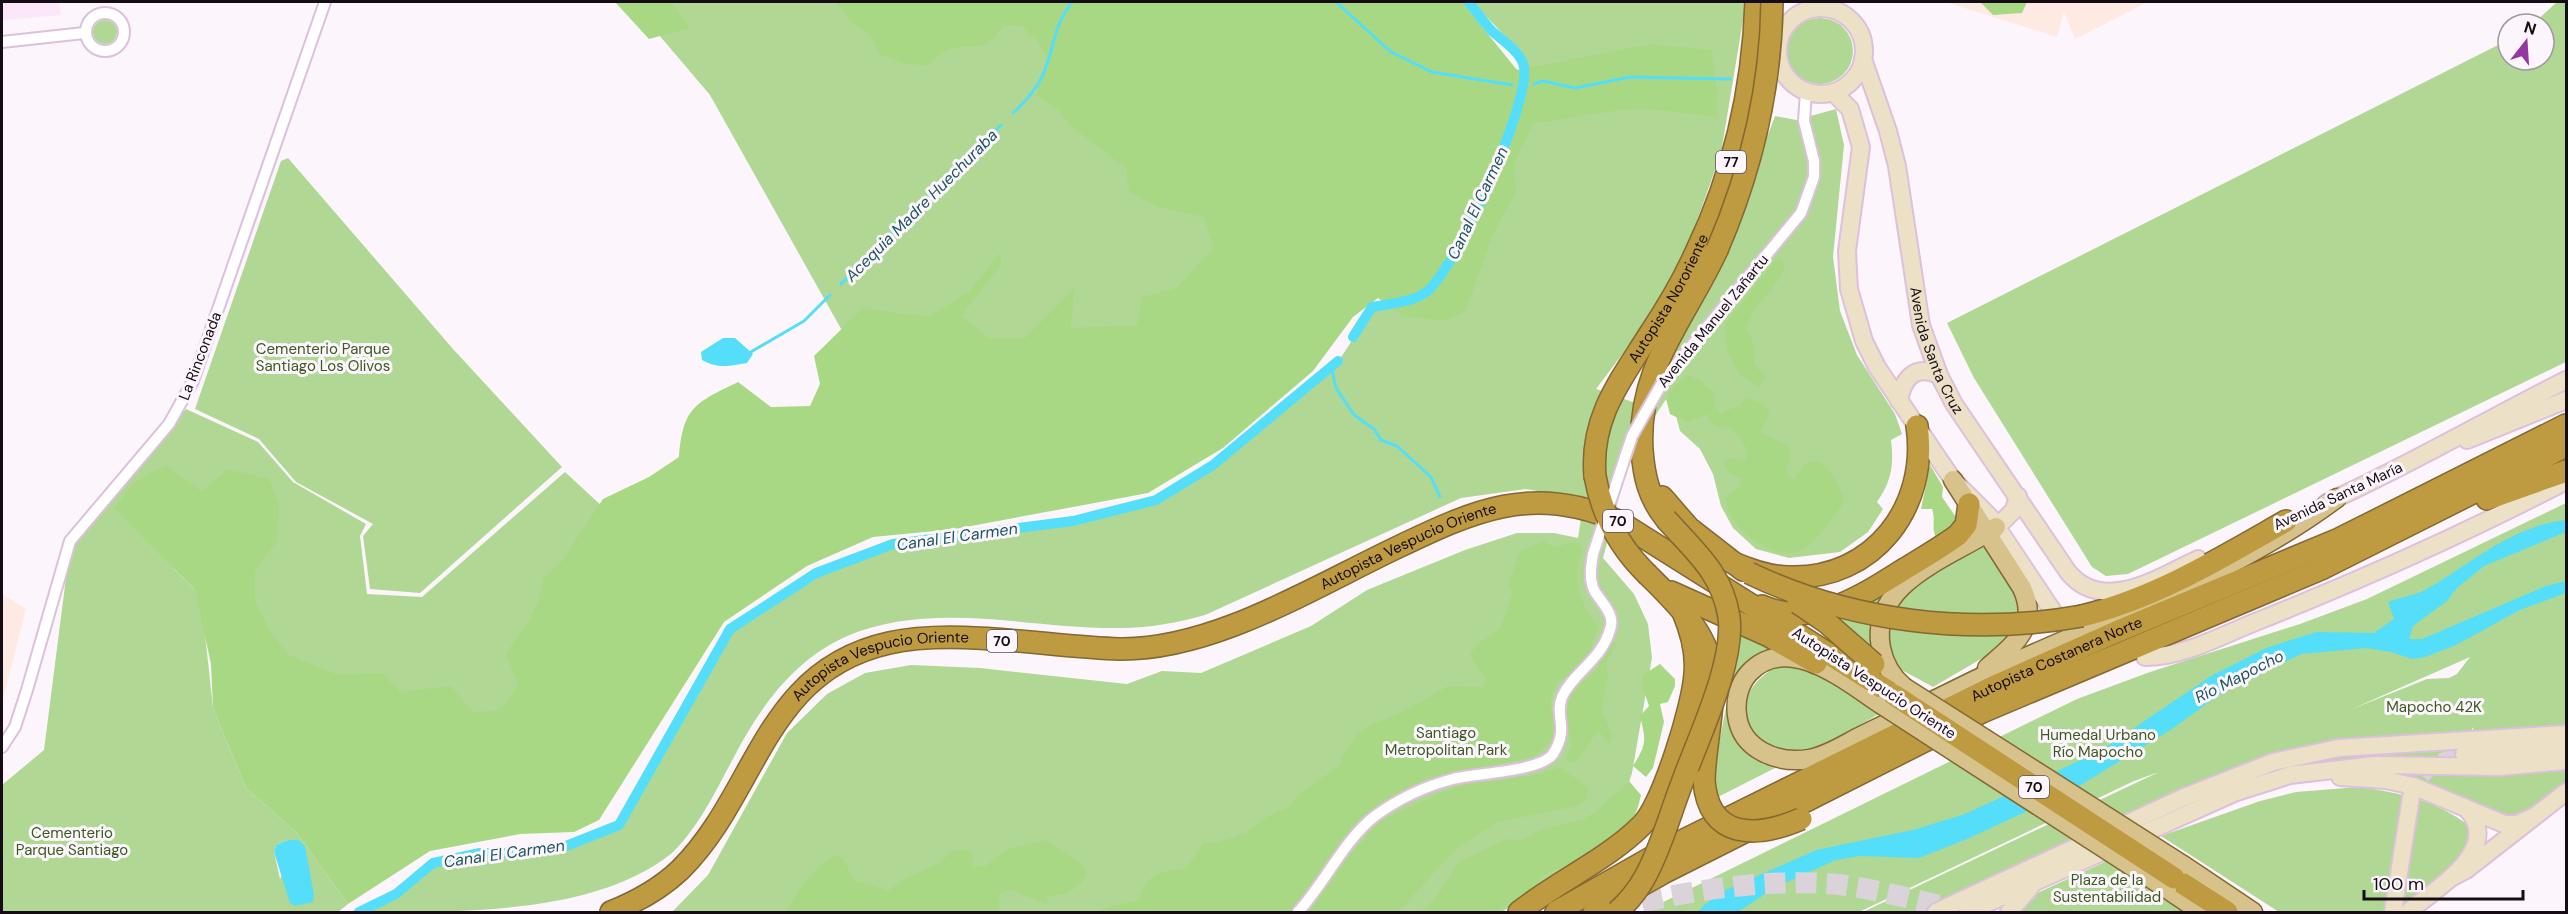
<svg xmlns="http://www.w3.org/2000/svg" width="2568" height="914" viewBox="0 0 2568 914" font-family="'DM Sans',sans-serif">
<rect width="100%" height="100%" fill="#fcf6fc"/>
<path fill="#fbe6fa" d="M2,2h57l2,13 -59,5z"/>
<g fill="#feeae2">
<path d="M1945,2h203l-73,37 -11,-27 -7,25z"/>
<path d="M2,594l24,15 -24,94z"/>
</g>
<g fill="#b0d793" fill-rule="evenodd">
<path d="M631,2h772l-62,307 -473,68 -158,-282z"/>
<path d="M1473,2h273l-25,151 -33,93 -39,73 -53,70 45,16 71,-121 63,-168 21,4 40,-11 8,36 -11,112 7,54 17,44 38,59 7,20 -11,6c3,24 1,41 -14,62l6,7 -15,23 -28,20 -51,6 -33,-9 -23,-21 -12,-22 -8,-32 -13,-25 -20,-18 -10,-38 -40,62 -27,103 31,36 14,30 4,34 -20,115 -11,34 -40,52 -79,53h-830l36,-37 79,-142 40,-39 38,-21 46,-8 69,3 147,16 35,-13 39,2 110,-47 56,-36 98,-40 52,-17h37l24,5 6,-39 -58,-10 -65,9 -256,117c-29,8 -60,14 -91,13 -88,0 -184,-28 -269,9 -52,24 -84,69 -110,118 -18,33 -35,71 -63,98 -76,61 -207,59 -306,59l32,-15 37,-30 45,-10 48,-1 34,-5 59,-23 112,-196 84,-56 77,-28 180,-24 84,-21 57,-35 119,-100 38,-58 23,-4 131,-220c1,-6 2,-13 2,-19 -2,-11 -45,-53 -55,-65z"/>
<path d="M2557,2h9v360l-438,212 -22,2 -14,-9 -118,-189 -27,-55 561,-283v20h36v-36h-11z"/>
<circle cx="1820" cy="51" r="33"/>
<circle cx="105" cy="32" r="12"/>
<path d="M288,158l165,191 109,118 -142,126 -50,-4 -7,-53 10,-12 -77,-42 -37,-43 -64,-30 86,-248z"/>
<path d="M186,409l72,33 35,40 73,42 -6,12 7,58 55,3 143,-125 39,36 -81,178 -21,26 -34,2 -132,-33 -50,-24 -114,-90 23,23 8,26 10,92 33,80 50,44 52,72 -10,8h-336v-127l42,-35 24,-188 9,-23zM288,840h11l-19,39 -6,-27 2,-7z"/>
<path d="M2566,503v224l-91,6 -3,-6v6l-162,14 -238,94 -158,71h-51l296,-140 -25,9 -275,131h-216l434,-213 73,-27 150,-48 67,-25zM2470,657l-13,17 -8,4 -22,1 -75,30z"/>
<path d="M1980,546l8,2 27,41 7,31 -24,29 -65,38c-40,-24 -39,-11 -48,-61l22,-38z"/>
<path d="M1884,594l-6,13v50l-40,-38 19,-7z"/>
<path d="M1736,627l52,24 -16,3 -42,56 49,56 -61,31 -4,-15v-14l17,-85z"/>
<path d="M1787,663l41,15 51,36c-22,12 -54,35 -78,39 -9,2 -18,-1 -27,-5 -48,-22 -31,-71 13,-85z"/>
<path d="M2458,748l103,9 -199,3 -198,57 22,-15 48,-21 83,-23z"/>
<path d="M2566,768v18l-51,34 -148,-46c65,-1 135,8 199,-6z"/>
<path d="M2358,787c40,5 80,14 111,39l2,22 -74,64h-118l-118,-76 99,-35 36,-9z"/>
<path d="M2109,860l82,52h-174l16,-17z"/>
</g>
<g fill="#a8d883">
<path d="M615,2h55l20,26 -41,11z"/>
<path d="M836,2h626l55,68 133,-26 61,6 6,40v27l-67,-8h-24l-93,15 -19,40 2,28 -23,42 -28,78 -23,9 -40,-6 -24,-17 -25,19 -40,54 -90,77 -75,45 -193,36 -82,8 -66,29 -83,56 -125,198 -25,12 -54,2 -90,17 -82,53 -52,-72 -50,-44 -33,-80 -2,-44 -16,-74 -81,-82 21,-26 31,-17 36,27 25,-23 42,10 10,25 -2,37 -22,29v31l16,32 18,22 49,20 44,-2 18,19 51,-6 22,26 26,-1 19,-25 -12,-33 21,-29 11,-22 6,-24 18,-17 41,-62 46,-22 30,-20c4,-50 16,-54 59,-75l33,25 39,-1 10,-22 -6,-28 49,-48 65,9 40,-24 33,-41v12l-40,52 28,22 35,1 51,-51 -5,40 67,-3 5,-28 35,-9 36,-40 -9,-31 -46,-10 -29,-16 -3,-23 -56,-43 -10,-14 -24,-16 11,-38 -9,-16 -17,-15 -17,-1c-22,30 -24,17 -54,24 -8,2 -17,12 -24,17l-22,-3 -25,-9 -8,-19 -21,-14z"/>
<path d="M1980,2h47l-5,11 -29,2z"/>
<path d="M1781,259l4,9c-10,23 -32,35 -38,61l8,18 -1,17 11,13 -5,10 -19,-11 -12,-21 -4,-17 1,-16 50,-62z"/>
<path d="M1689,375l13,7 12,11 1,13 5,7 20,-7 5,-8 17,5 8,10 -10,18 29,16 1,11 -4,13 8,8 11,-15 9,-4c15,4 23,24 30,37l-2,8c-7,9 -28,38 -36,43 -23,15 -64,-10 -75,-32 -2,-5 -4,-12 -6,-18l14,-11 2,-8 -12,-6 -5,-11 10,-4 10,3c10,-13 -5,-20 -11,-32l-17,-3 -8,-6v-6l-22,8 -16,-8 -4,-15 8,-14z"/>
<path d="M1930,465l13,22 -1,10 16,23 -2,7 -20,11c-5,-10 0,-19 -4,-29h-11z"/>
<path d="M1544,541l10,7 22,-7 7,8c-13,30 -3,54 15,79l-11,30 -13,15 -15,7 -8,15v13l4,6v17l-7,15 -16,11 -95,20 -66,35 -64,85 -16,15h-194c13,-8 28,-7 42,-13 8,-26 22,-28 47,-31l19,-26 9,1 33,-10 18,-15 24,-11 10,-13 40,-28 5,-13 13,-19 12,-8 34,-14 45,-26 35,1 3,-7 -16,-24c8,-16 12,-14 25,-23 9,-7 14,-30 18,-41l-5,-7 12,-34z"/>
<path d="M1617,642l-11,21 2,15 -7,30 11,27 -2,9 -11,-13c-10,9 -14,22 -25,32l-9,-3 6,-14 -5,-31 5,-24 25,-20 12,-26z"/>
<path d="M1660,664l15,15v7l-7,16 -8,2 4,18 -11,46 -7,9 -13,-11c14,-22 13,-26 7,-50l9,-10 -7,-21 1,-10z"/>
<path d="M1560,768l28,19 -1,13 -10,6 -80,16 -44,30 -55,60h-92l42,-55 33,-37 76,-34 78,-11z"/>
<path d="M1629,781l12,14c-2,8 -4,19 -10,25 -11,13 -44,41 -59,46 -15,4 -31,4 -37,22l-36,21 -15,3h-62l18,-20 17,-27 12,-8 38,-18 14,2 18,-10 45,-12 14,-9z"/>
<path d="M1047,840l33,24 7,8c-9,20 -21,23 -41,24l2,8 -38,-14 -10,3 -2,19h-212c16,-28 21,-37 49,-57l8,4 11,21 34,11 18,-13 33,-15 14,-12 13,-1 7,3 -1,14 14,-1 21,-17z"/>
</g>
<g fill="#55def9">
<path d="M723,338h12l18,16 -6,9c-17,3 -29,6 -45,-3l-1,-8z"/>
<path d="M2566,520v12l-82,34 -27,22 -10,13 -34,25 -4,13h13l124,-53 20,-5v12l-46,17 -64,35 -31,12 -13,2 -21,-7 -25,-4 -65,6 -81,40 -48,35 -101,62 -104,48 -48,19 -59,-2 -24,4 -60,27 -38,25h-40l6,-7 22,-15 90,-40 97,-20 52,-16 35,-16 100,-47 111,-75 55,-28 50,-16 58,1 20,-14 -6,-17c12,-5 27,-6 39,-13 45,-26 85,-63 139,-69z"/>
<path d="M288,840h11l6,6 9,49 -1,7 -18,4 -5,-3 -16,-51 2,-7z"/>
</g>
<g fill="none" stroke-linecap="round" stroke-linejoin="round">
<g stroke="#55def9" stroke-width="3">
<path d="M1336,2l55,50 41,20 80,13"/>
<path d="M1534,84l9,-3 32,7 55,-11 101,2"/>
<path d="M1013,113c12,-11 25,-25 31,-41 12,-29 8,-43 28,-70"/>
<path d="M841,284l160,-159"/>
<path d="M749,353l55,-32 26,-26"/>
<path d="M1331,365l5,23 18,27 20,14 7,11 16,6 34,31 9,20"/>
</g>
<g stroke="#55def9" stroke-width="10">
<path d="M1353,337l19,-30c16,-3 40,-5 53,-14 29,-19 106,-192 99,-226 -3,-16 -23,-27 -33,-37 -8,-9 -15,-19 -23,-28"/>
<path d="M359,912l37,-18 37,-31 47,-10h47l34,-5 58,-23 111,-196 86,-56 77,-29 180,-23 83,-21 57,-35 125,-104"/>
</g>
<path stroke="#dad3da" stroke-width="16" stroke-dasharray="16 8" stroke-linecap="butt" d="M2411,797c9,-27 26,-37 53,-43"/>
<path stroke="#dad3da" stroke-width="21" stroke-dasharray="21 10" stroke-linecap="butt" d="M1612,910c68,-19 160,-33 231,-25 42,6 83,18 125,27"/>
<defs>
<g id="street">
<circle cx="105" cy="32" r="19"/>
<path d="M2,42l82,-9"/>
<path d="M1665,378l136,-165 13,-36v-16l-10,-40 2,-29"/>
<path d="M2,747l13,-20 12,-37 43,-149 99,-117 24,-43 132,-379"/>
<path d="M1298,912c26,-28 47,-73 77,-96 22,-16 51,-30 78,-37 22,-6 87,-7 100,-25 17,-27 1,-37 9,-57 12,-26 41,-37 49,-71 3,-13 -11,-25 -17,-36 -5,-11 -3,-24 -1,-36"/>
</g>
<g id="secondary">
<circle cx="1821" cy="51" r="43"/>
<path id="s1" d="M1863,59l25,72 9,35 24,159 18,50 15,29 114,168c35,43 92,5 130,-13"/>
<path d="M1834,93l16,16 11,38 -14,104 2,38 15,52 13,26 61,91 15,22 37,37 66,99"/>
<path d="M1899,401c4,-23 16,-37 40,-26"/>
<path d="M2467,440l99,-40"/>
<path d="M2326,503c82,-37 160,-83 240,-123"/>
<path d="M1998,526l16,-16 4,-14"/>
<path d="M2145,657c39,0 77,-22 113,-36 105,-42 208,-88 308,-140"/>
<path d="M2464,754l102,-8"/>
<path d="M2340,777l46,3 27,6 91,38h13l18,-8"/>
<path d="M2451,878l15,-8 100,-78"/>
<path d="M1936,912l246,-114 91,-36 66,-14 227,-14"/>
<path d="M1968,912l266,-119 56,-18 85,-10 124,2 67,-6"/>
<path d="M2009,912l21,-24"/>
<path d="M2393,912l18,-115"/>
<path d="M2408,912c27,-23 97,-63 58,-104"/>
</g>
<g id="primary">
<path d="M1953,480l69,108c18,39 -9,57 -35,80"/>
<path d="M1904,687c-12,-10 -20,-24 -23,-39 -13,-67 72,-91 115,-121"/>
<path d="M1882,705c-34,-22 -94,-74 -133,-32 -10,11 -14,27 -12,42 4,35 41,49 72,44 19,-3 37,-16 54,-24 37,-18 73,-36 110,-54 123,-58 254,-101 364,-183"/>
<path d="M2183,865l70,47"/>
<path d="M2167,889l34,23"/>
</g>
<g id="highway">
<path id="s2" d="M1595,476c-5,-58 25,-95 54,-141 18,-27 34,-54 47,-83 38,-79 57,-164 60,-250"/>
<path d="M1662,497l27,31 54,42"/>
<path d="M2487,499l79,-28"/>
<path d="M1666,519c-17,-21 -22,-42 -24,-69 -5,-82 42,-129 75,-200"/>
<path d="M1731,562c19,8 38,15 58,15 85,3 140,-71 128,-151"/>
<path d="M1648,575c28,28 63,60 65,103 1,34 -8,68 -9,102"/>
<path d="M1671,592l98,44 47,27"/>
<path d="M1762,606c52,23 99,-10 141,-36 18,-11 37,-22 55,-35l8,-10 3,-21"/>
<path d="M2082,616c74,-18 139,-58 204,-95"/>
<path d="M2174,878l53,34"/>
<path id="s3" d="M611,912c25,-10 49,-23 69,-42 78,-77 83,-199 209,-227 67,-15 160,4 231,6 93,1 192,-61 276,-101 77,-37 137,-65 222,-27l276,174"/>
<path d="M1519,912c39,-31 88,-52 123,-87 21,-22 51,-119 53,-151 2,-21 -4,-43 -12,-62"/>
<path id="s4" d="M1556,912l116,-66 323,-160 121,-54 223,-93 227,-114"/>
<path d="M1594,912l69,-39 319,-161 339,-143 245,-123"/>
</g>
</defs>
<use href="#street" stroke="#ddc0db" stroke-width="14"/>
<use href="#secondary" stroke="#ddc0db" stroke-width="20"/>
<use href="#primary" stroke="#836831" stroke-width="21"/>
<use href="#highway" stroke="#836831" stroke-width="24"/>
<use href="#street" stroke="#fff" stroke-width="10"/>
<use href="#secondary" stroke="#ece1c6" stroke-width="16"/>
<use href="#primary" stroke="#d8c28c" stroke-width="18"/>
<use href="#highway" stroke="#be9a40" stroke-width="21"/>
<defs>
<path id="street-bridge" d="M1593,554l39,-118 33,-58"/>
<g id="primary-bridge">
<path d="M1904,687l279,178"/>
<path d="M1882,705l285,184"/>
</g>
<g id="highway-bridge">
<path d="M1717,250c34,-79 54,-163 55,-248"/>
<path d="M1595,476c7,39 24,71 53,99"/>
<path d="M1749,573c102,49 222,63 333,43"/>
<path d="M1798,603l28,19 48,42"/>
<path d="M1894,695l280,183"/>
<path d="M1704,780c4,60 53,58 97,39"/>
<path d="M1617,912c11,-10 21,-22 28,-35 16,-29 25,-63 37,-94 16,-45 53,-120 47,-166 -7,-45 -35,-66 -63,-98"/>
</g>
</defs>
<use href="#street-bridge" stroke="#ddc0db" stroke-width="14" stroke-linecap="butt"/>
<use href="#primary-bridge" stroke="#836831" stroke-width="21" stroke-linecap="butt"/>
<use href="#highway-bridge" stroke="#836831" stroke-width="24" stroke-linecap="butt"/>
<use href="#street-bridge" stroke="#fff" stroke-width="10"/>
<use href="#primary-bridge" stroke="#d8c28c" stroke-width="18"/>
<use href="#highway-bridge" stroke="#be9a40" stroke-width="21"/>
</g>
<g text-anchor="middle" stroke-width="6" stroke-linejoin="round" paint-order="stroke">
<g fill="#fcf6fc" stroke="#5b525b" stroke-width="1.5">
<rect x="1716" y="151" width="30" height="22" rx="4.5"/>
<rect x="1603" y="510" width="30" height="22" rx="4.5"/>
<rect x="987" y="630" width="30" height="22" rx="4.5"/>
<rect x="2019" y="776" width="30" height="22" rx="4.5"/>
</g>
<g font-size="14" font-weight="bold" fill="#160c16">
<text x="1731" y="167">77</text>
<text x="1618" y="526">70</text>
<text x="1002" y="646">70</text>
<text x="2034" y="792">70</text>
</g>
<g font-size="15" fill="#160c16" stroke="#fcf6fc">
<text dy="5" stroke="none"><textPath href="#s2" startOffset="196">Autopista Nororiente</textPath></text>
<text transform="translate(1713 321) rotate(-51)" y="5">Avenida Manuel Zañartu</text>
<text dy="5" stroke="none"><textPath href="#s1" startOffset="302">Avenida Santa Cruz</textPath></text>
<text transform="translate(200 356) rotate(-69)" y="5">La Rinconada</text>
<text transform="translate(2338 496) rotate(-25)" y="5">Avenida Santa María</text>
<text dy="5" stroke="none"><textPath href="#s3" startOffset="940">Autopista Vespucio Oriente</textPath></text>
<text dy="5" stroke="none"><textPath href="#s4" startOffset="561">Autopista Costanera Norte</textPath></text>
<text dy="5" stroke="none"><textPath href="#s3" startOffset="384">Autopista Vespucio Oriente</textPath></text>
<text transform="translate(1874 683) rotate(33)" y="5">Autopista Vespucio Oriente</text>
</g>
<g font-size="15" fill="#3b5920" stroke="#fcf6fc">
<text x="323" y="354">Cementerio Parque<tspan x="323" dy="17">Santiago Los Olivos</tspan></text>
<text x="2434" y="712">Mapocho 42K</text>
<text x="1446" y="738">Santiago<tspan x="1446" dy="17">Metropolitan Park</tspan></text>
<text x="2098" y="740">Humedal Urbano<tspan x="2098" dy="17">Río Mapocho</tspan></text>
<text x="72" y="838">Cementerio<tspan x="72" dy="17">Parque Santiago</tspan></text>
<text x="2107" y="885">Plaza de la<tspan x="2107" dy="17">Sustentabilidad</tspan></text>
</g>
<g font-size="16" font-style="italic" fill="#1b5460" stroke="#fcf6fc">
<text transform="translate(1477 203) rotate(-65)" y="6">Canal El Carmen</text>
<text transform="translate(921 205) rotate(-45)" y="6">Acequia Madre Huechuraba</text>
<text transform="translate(957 536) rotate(-8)" y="6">Canal El Carmen</text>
<text transform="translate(2239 676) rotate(-27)" y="6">Río Mapocho</text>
<text transform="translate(504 853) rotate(-8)" y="6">Canal El Carmen</text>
</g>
</g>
<rect width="2568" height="914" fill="none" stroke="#160c16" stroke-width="6"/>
<g transform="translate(2526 42) rotate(17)"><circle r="28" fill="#fcf6fc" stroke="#a098a0" stroke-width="1.5"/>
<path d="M0-4.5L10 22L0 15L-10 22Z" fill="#9437a1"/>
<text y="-9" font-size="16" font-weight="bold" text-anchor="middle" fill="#160c16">N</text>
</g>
<path d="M2364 890v9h159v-9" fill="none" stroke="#160c16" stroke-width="3"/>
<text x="2373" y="890" font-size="18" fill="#160c16" stroke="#fcf6fc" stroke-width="4.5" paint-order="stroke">100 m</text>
</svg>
